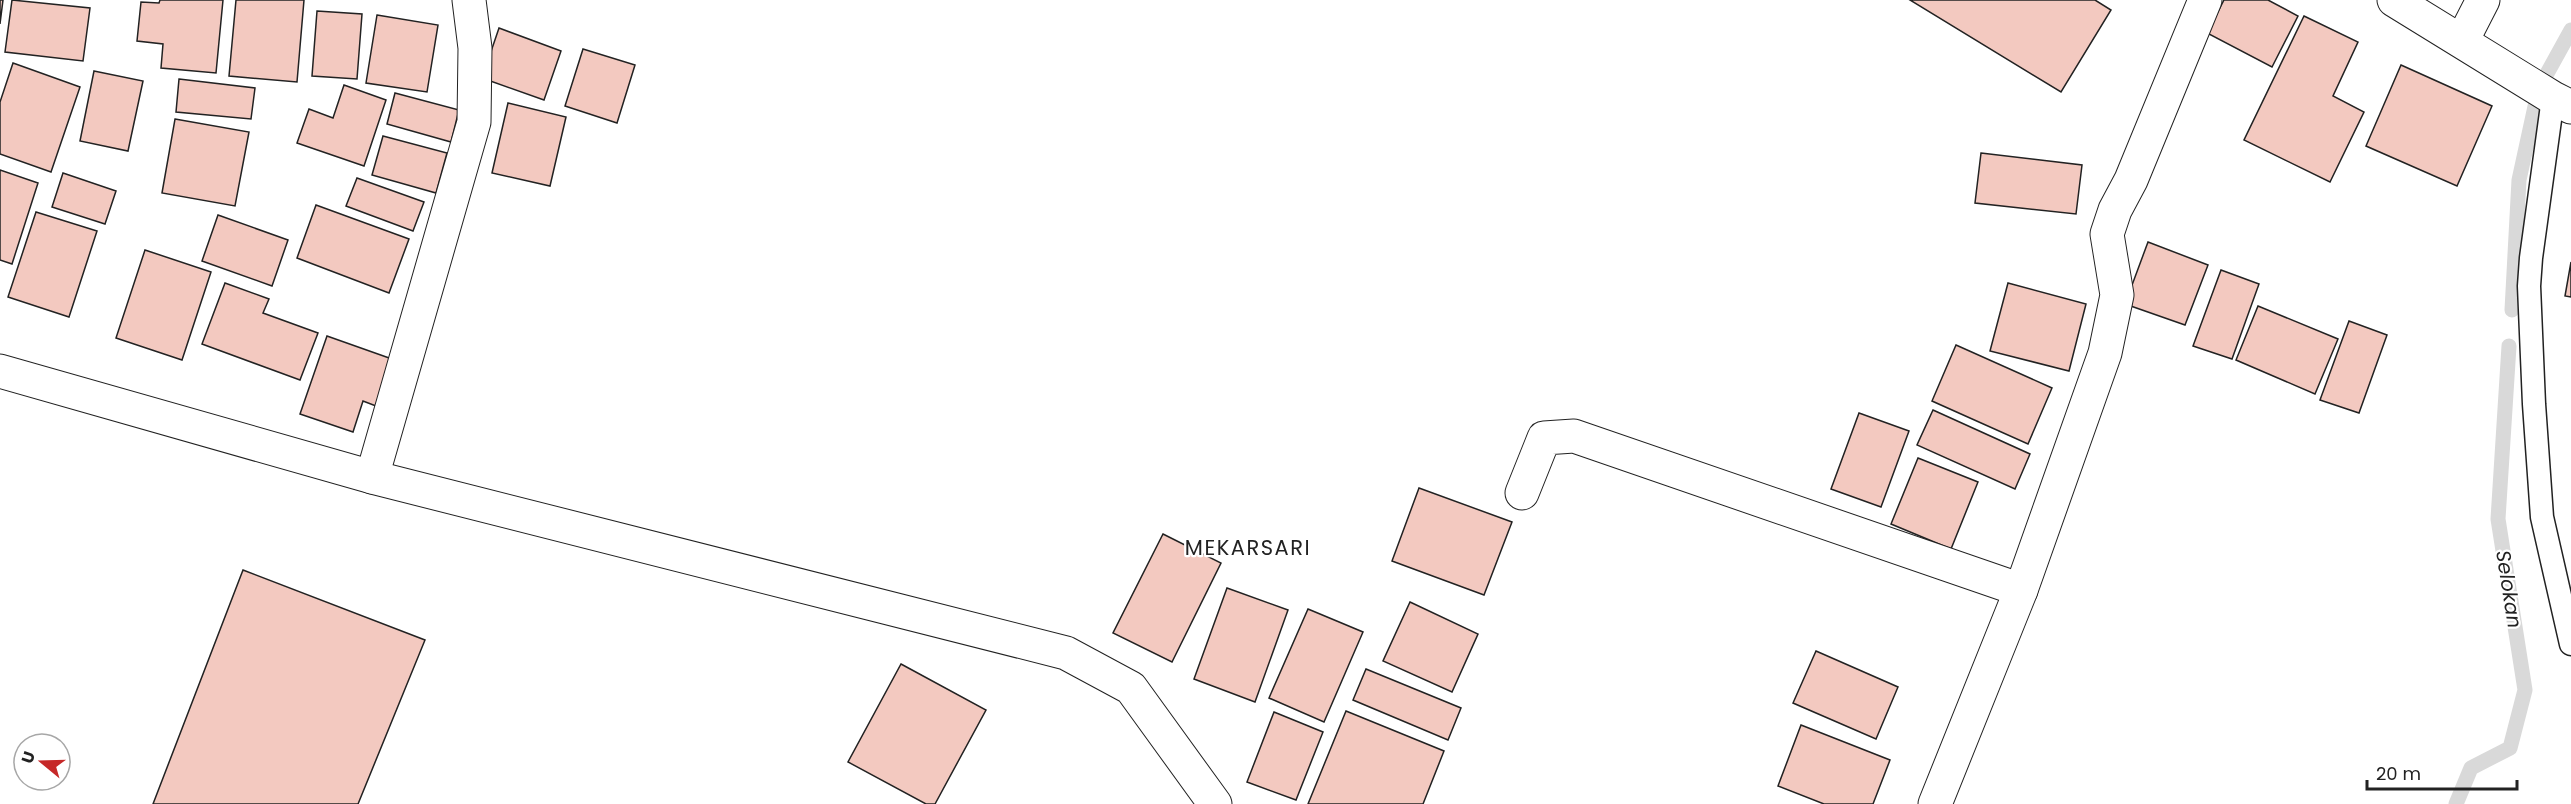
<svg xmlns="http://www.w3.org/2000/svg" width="2571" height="804" viewBox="0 0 2571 804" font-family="Poppins,sans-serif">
<rect width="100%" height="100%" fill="#fff"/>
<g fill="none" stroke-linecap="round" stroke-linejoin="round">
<g stroke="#d9d9d9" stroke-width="15">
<path d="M2512,310l7,-130 20,-92 32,-58"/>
<path d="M2456,804l15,-36 39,-20 15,-58 -27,-171 11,-173"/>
</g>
</g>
<g fill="#f3c9c0" stroke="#222" stroke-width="1.5">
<path d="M0,0h3l-3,24z"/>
<path d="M12,0l78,8 -7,53 -78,-9z"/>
<path d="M160,0h63l-7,73 -55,-5 2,-24 -26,-3 4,-39 18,1z"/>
<path d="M236,0h68l-7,82 -68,-6z"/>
<path d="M1910,0h185l16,10 -50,82z"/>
<path d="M2224,0h44l30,16 -26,51 -65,-34z"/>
<path d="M317,11l45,3 -5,65 -45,-3z"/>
<path d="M377,15l61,10 -11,67 -61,-9z"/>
<path d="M2304,16l54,26 -25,54 31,16 -34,70 -86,-42z"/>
<path d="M499,28l62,23 -17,49 -62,-22z"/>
<path d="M583,49l52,16 -18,58 -52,-17z"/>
<path d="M13,63l67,24 -29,85 -51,-18v-52z"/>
<path d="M2401,65l91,41 -35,80 -91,-40z"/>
<path d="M94,71l49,10 -15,70 -48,-10z"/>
<path d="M179,79l76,9 -4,31 -75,-7z"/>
<path d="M344,85l42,15 -22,66 -67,-23 12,-34 24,9z"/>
<path d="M395,93l64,17 -8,32 -64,-18z"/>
<path d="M508,103l58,14 -16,69 -58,-13z"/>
<path d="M175,119l74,13 -14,74 -73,-13z"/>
<path d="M383,136l64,17 -11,40 -64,-18z"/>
<path d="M1981,153l101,12 -6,49 -101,-11z"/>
<path d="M0,170l38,13 -26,81 -12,-4z"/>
<path d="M63,173l53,18 -11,33 -53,-17z"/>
<path d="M357,178l67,24 -11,29 -67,-25z"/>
<path d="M316,205l93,34 -20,54 -92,-35z"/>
<path d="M36,212l61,19 -28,86 -61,-20z"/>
<path d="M218,215l70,25 -16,46 -70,-25z"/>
<path d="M2148,242l60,23 -23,60 -60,-21z"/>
<path d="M145,250l66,22 -29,88 -66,-22z"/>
<path d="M2571,262v35l-6,-1z"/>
<path d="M2221,270l38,14 -27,75 -39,-13z"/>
<path d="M225,283l44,16 -6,14 55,20 -18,47 -98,-36z"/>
<path d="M2008,283l78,21 -17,67 -79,-20z"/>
<path d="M2258,306l80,33 -23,55 -79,-34z"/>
<path d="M2349,321l38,14 -28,78 -39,-13z"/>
<path d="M327,336l65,23 -16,47 -13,-5 -10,31 -53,-18z"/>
<path d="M1956,345l96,43 -24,56 -96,-43z"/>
<path d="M1933,410l97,44 -15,35 -98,-44z"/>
<path d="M1859,413l50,18 -28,76 -50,-18z"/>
<path d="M1918,458l60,24 -27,67 -60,-25z"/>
<path d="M1419,488l93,34 -28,73 -92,-34z"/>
<path d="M1163,534l58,29 -49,99 -59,-29z"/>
<path d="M243,570l182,70 -67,164h-205z"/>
<path d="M1227,588l61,22 -33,92 -61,-23z"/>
<path d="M1410,602l68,32 -26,58 -69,-31z"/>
<path d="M1308,609l55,23 -39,90 -55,-24z"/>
<path d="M1816,651l82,36 -22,52 -83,-36z"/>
<path d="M901,664l85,46 -51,94h-9l-78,-42z"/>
<path d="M1366,669l95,39 -13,32 -95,-40z"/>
<path d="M1346,711l98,40 -21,53h-115z"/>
<path d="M1274,712l49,20 -27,68 -49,-18z"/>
<path d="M1801,725l89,35 -17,44h-49l-46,-18z"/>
</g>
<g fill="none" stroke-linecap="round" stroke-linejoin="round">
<defs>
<path id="lane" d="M2553,98l-22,160 -2,28 5,118 8,113 29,127"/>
<g id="street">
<path d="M2462,41l21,-41"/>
<path d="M0,371l372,106 694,176 65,35 84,116"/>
<path d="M372,477l102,-355 1,-74 -6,-48"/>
<path d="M1522,493l22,-55 30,-2 447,154"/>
<path d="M1935,804l86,-214 84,-237 12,-58 -10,-61 8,-24 16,-30 74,-180"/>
</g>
<path id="primary" d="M2394,0l159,98 18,9"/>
</defs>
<use href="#lane" stroke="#222" stroke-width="25"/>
<use href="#street" stroke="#222" stroke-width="35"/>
<use href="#primary" stroke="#222" stroke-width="35"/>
<use href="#lane" stroke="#fff" stroke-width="22"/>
<use href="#street" stroke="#fff" stroke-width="33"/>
<use href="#primary" stroke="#fff" stroke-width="33"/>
</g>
<g text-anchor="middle" stroke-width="4.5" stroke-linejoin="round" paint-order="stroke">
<g font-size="20" font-style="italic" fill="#222" stroke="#fff">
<text transform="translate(2509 589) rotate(81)" y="7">Selokan</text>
</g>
<g font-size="21" letter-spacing="1.5" fill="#222" stroke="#fff">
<text x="1248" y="555">MEKARSARI</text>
</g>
</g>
<g transform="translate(42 762) rotate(289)"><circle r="28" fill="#ffffff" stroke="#a7a7a7" stroke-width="1.5"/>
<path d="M0-4.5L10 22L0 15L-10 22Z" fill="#c62828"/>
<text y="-9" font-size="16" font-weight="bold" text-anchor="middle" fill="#222222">U</text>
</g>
<path d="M2367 780v9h150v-9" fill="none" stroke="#222222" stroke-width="3"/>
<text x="2376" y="780" font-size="18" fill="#222222" stroke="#ffffff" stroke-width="4.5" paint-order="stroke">20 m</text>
</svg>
